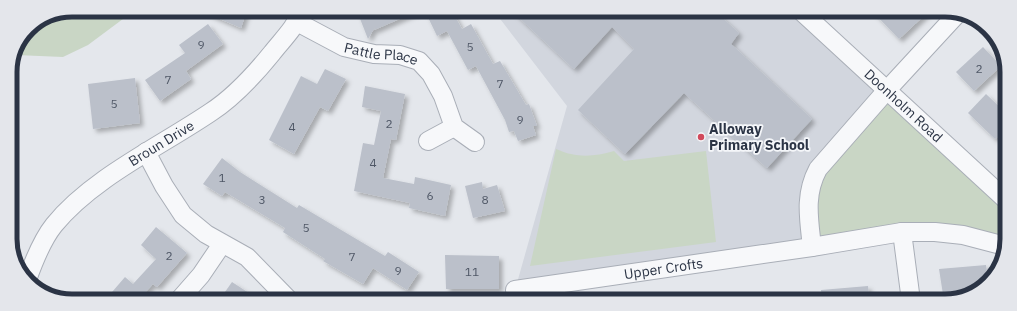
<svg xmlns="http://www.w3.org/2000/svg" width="1017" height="311" viewBox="0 0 1017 311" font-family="'IBM Plex Sans',sans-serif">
<defs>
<filter id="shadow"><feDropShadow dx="3.5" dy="3.5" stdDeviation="2" flood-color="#0004"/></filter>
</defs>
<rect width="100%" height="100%" fill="#e4e7ec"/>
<path fill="#d2d6de" d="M494,11l308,1 85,78 -75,157 -297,43 52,-184z"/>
<g fill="#c9d6c5">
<path d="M72,10h63l-47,35 -25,12 -47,-2 12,-27z"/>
<path d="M887,90l118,109v47l-42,-11 -151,12 6,-78z"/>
<path d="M556,149c20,9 37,8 58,2l10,10 82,-10 10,91 -186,24z"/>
</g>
<g fill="#bbc0ca" filter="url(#shadow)">
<path d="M199,10h48l-6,18z"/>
<path d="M357,11h61l-44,19 1,-3 -7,12z"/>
<path d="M425,11h27l10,18 9,-5 22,40 7,-3 26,44 3,-1 8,22h-4l3,9 -18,6 -4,-10 -5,1 -4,-12 -29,-54 -8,4 -21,-39 -10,5z"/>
<path d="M512,11l204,1 23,21 -8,11 81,75 -45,49 -83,-75 -59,61 -47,-44 56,-61 -22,-22 -38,42z"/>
<path d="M873,12h55l-29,27z"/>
<path d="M208,24l15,20 -37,27 5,8 -31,22 -15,-21 40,-27 -6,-8z"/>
<path d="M983,47l18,19 -27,25 -18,-19z"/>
<path d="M325,69l21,10 -18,32 -8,-4 -26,47 -25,-14 32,-64 16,8z"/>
<path d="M135,78l5,45 -47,6 -5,-45z"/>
<path d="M365,86l40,8 -9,46 -5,-1 -8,39 31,6 1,-7 36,8 -6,31 -36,-8 1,-5 -56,-12 9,-48 11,2 7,-34 -19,-4z"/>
<path d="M986,94l20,19v17l-11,9 -27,-26z"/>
<path d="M222,158l18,14 57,36 2,-3 86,51 3,-4 31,20 -12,18 -34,-22 -10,16 -40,-23 2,-2 -42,-27 2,-4 -60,-36 -3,4 -19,-12z"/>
<path d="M482,182l1,7 14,-4 8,26 -32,7 -8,-32z"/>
<path d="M156,227l31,26 -30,34 -4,-3 -14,15h-33l19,-22 8,7 23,-25 -15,-14z"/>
<path d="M445,255l54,1v33h-53z"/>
<path d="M986,265l2,15 -5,8 -35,13h-4l-5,-32z"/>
<path d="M232,282l26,17h-38z"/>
<path d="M868,286l2,15h-48l-1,-11z"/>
</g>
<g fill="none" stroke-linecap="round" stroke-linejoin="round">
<defs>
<g id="minor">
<path id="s1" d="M802,12l203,187"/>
<path id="s2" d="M297,22l47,25 30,7 26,1 19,6 12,13 12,22 11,31 21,15"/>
<path d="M428,141l26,-14"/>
<path d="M146,152l18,34 19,29 23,19 41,23 41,42"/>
<path d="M902,232l9,69"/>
<path d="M812,247c-3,-28 -8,-52 6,-78l69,-79 72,-78"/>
<path id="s3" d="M27,280c6,-17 15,-40 27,-55 38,-47 107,-79 157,-113 23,-15 44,-38 61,-59 11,-14 24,-26 29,-42"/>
<path id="s4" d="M515,290l297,-43 90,-15h33l28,3 42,11"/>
<path d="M180,299l21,-24 21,-31"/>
</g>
</defs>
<use href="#minor" stroke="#a9aeb7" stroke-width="20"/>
<use href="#minor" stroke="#f7f8fa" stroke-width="18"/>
</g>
<circle fill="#d1495b" stroke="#f4f6f9" stroke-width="1.5" cx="701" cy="137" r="4"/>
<g text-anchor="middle" stroke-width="3.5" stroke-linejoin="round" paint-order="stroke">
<g font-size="12" fill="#4f5766">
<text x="201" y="49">9</text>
<text x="470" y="51">5</text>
<text x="979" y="73">2</text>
<text x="168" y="84">7</text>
<text x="500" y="88">7</text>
<text x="114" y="108">5</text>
<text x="520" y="124">9</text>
<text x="389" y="128">2</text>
<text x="292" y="131">4</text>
<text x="373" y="167">4</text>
<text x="222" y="182">1</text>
<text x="430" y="200">6</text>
<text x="262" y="204">3</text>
<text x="485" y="204">8</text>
<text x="306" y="232">5</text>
<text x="169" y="260">2</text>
<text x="352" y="261">7</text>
<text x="398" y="275">9</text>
<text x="472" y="276">11</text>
</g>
<g font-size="14" fill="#2b3445" stroke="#f4f6f9">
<text dy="5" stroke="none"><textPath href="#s2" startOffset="91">Pattle Place</textPath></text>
<text dy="5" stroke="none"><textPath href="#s1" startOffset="138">Doonholm Road</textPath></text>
<text dy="5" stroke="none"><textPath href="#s3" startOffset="197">Broun Drive</textPath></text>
<text dy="5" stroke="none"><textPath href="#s4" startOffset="150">Upper Crofts</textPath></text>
</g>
<g font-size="14" font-weight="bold" fill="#2b3445" stroke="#f4f6f9" text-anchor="start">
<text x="709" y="134">Alloway<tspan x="709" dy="16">Primary School</tspan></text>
</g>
</g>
<path d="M0 0H1017V311H0ZM72 17H945A55 55 0 0 1 1000 72V239A55 55 0 0 1 945 294H72A55 55 0 0 1 17 239V72A55 55 0 0 1 72 17Z" fill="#e4e6eb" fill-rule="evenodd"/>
<path fill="none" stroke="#2b3445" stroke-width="5" d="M72 17H945A55 55 0 0 1 1000 72V239A55 55 0 0 1 945 294H72A55 55 0 0 1 17 239V72A55 55 0 0 1 72 17Z"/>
</svg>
